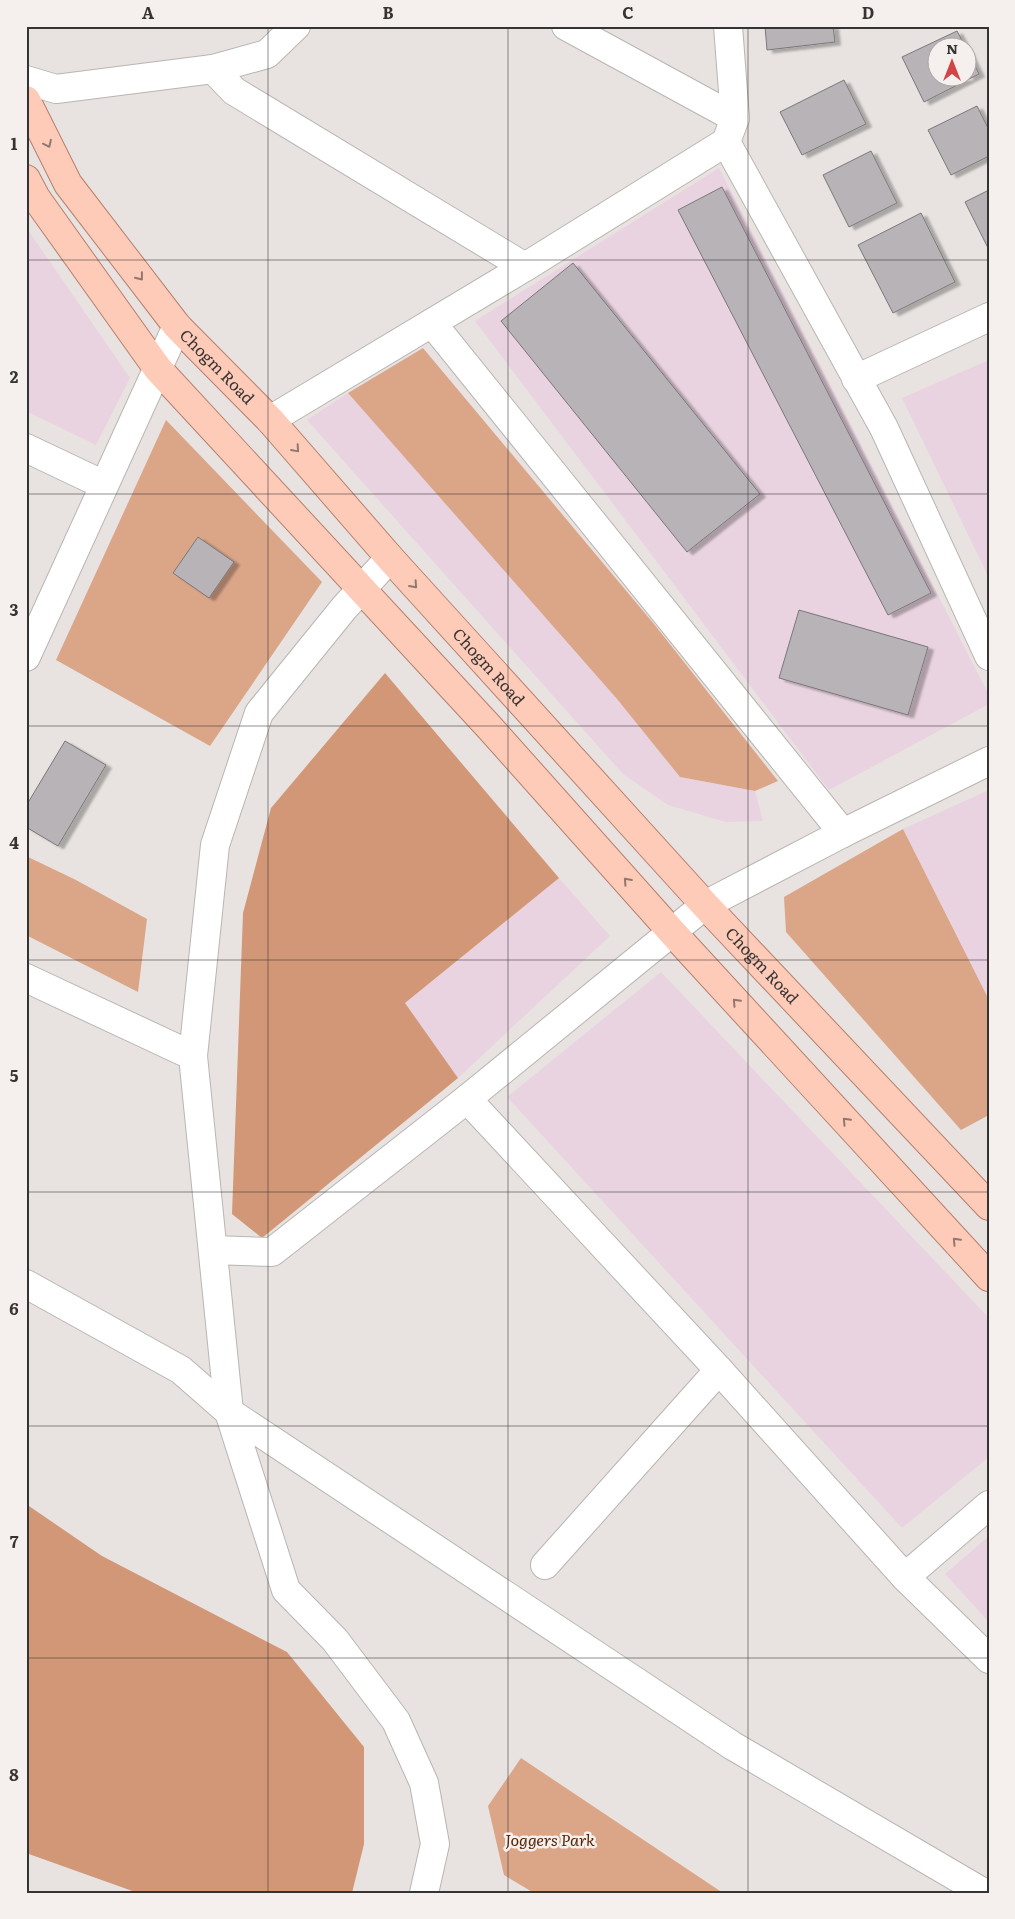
<svg xmlns="http://www.w3.org/2000/svg" width="1015" height="1919" viewBox="0 0 1015 1919" font-family="Literata,serif">
<defs>
<filter id="shadow"><feDropShadow dx="5.5" dy="3" stdDeviation="1" flood-color="#0004"/></filter>
</defs>
<rect width="100%" height="100%" fill="#e8e3e0"/>
<g fill="#e9d3e0">
<path d="M719,168l270,527v9l-160,86 -354,-469z"/>
<path d="M26,227l104,151 -34,67 -70,-34z"/>
<path d="M989,360v218l-87,-180z"/>
<path d="M348,393l269,306 63,78 75,14 8,30 -37,1 -58,-17 -45,-31 -316,-354z"/>
<path d="M989,790v210l-86,-171z"/>
<path d="M559,878l51,58 -152,142 -53,-75z"/>
<path d="M661,972l328,346v139l-87,71 -395,-431z"/>
<path d="M989,1536v86l-44,-48z"/>
</g>
<g fill="#dba588">
<path d="M423,348l231,276 124,157 -23,10 -75,-14 -63,-78 -269,-306z"/>
<path d="M166,420l156,162 -112,164 -154,-86z"/>
<path d="M903,829l86,171v115l-28,15 -175,-198 -2,-35z"/>
<path d="M26,856l50,24 71,39 -9,73 -112,-57z"/>
<path d="M521,1758l202,135h-189l-30,-18 -16,-69z"/>
</g>
<g fill="#d29777">
<path d="M385,673l174,205 -154,125 53,75 -196,160 -30,-24 11,-301 28,-105z"/>
<path d="M26,1504l76,52 185,96 77,95v97l-12,49h-214l-112,-40z"/>
</g>
<g fill="#b8b3b6" stroke="#7b777a" filter="url(#shadow)">
<path d="M765,26h68l2,16 -68,8z"/>
<path d="M957,31l9,17h-28v30h30v-27l11,23 -55,28 -22,-45z"/>
<path d="M844,80l22,44 -64,31 -22,-43z"/>
<path d="M977,106l12,24v26l-38,19 -23,-45z"/>
<path d="M871,151l26,52 -48,24 -26,-52z"/>
<path d="M722,187l209,406 -43,22 -210,-405z"/>
<path d="M989,190v60l-24,-48z"/>
<path d="M921,213l34,69 -62,31 -35,-68z"/>
<path d="M573,263l187,231 -73,58 -186,-231z"/>
<path d="M198,537l36,25 -25,36 -36,-25z"/>
<path d="M799,610l129,37 -20,68 -129,-37z"/>
<path d="M65,741l41,24 -48,81 -32,-19v-21z"/>
</g>
<g fill="none" stroke-linecap="round" stroke-linejoin="round">
<defs>
<g id="minor">
<path d="M728,26l7,92"/>
<path d="M213,69l21,22 291,176 -255,153"/>
<path d="M26,80l30,9 157,-20 54,-15 29,-28"/>
<path d="M726,142l158,286 105,228"/>
<path d="M525,267l201,-125 9,-24 -169,-92"/>
<path d="M432,323l411,510"/>
<path d="M856,379l133,-62"/>
<path d="M26,448l78,37"/>
<path d="M390,558l-46,50 -85,105 -44,132 -22,211 36,356 57,178 49,50 61,81 28,62 11,61 -11,49"/>
<path d="M26,657l151,-331"/>
<path d="M26,978l167,78"/>
<path d="M467,1099l252,271 186,207 84,82"/>
<path d="M213,1250l59,2 195,-153 238,-194 138,-72 146,-72"/>
<path d="M26,1284l155,86 48,42 504,334 251,147"/>
<path d="M545,1565l174,-195"/>
<path d="M905,1577l84,-72"/>
</g>
<g id="major">
<path id="s1" d="M26,100l42,84 109,142 93,94 120,138 315,347 284,301"/>
<path d="M26,179l10,19 122,171 332,359 182,204 317,345"/>
</g>
</defs>
<use href="#minor" stroke="#b9b5b2" stroke-width="30"/>
<use href="#major" stroke="#b77f6c" stroke-width="30"/>
<use href="#minor" stroke="#fff" stroke-width="28"/>
<use href="#major" stroke="#fecbb9" stroke-width="28"/>
</g>
<defs><path id="oneway-chevron" d="M-2-3.5L2.5 0L-2 3.5" fill="none" stroke-width="1.6" stroke-linecap="round" stroke-linejoin="round" transform="scale(1.25)"/></defs>
<g stroke="#90786f">
<use href="#oneway-chevron" transform="translate(48 144) rotate(64)"/>
<use href="#oneway-chevron" transform="translate(140 277) rotate(52)"/>
<use href="#oneway-chevron" transform="translate(296 449) rotate(49)"/>
<use href="#oneway-chevron" transform="translate(414 585) rotate(48)"/>
<use href="#oneway-chevron" transform="translate(627 881) rotate(-132)"/>
<use href="#oneway-chevron" transform="translate(736 1002) rotate(-133)"/>
<use href="#oneway-chevron" transform="translate(846 1121) rotate(-133)"/>
<use href="#oneway-chevron" transform="translate(956 1241) rotate(-133)"/>
</g>
<path fill="none" stroke="#363433" stroke-width="1" stroke-opacity="0.55" d="M268,26v1867M508,26v1867M748,26v1867M26,260h963M26,494h963M26,726h963M26,960h963M26,1192h963M26,1426h963M26,1658h963"/>
<g text-anchor="middle" stroke-width="5" stroke-linejoin="round" paint-order="stroke">
<g font-size="16" fill="#363433" stroke="#f5f0ee">
<text dy="6" stroke="none"><textPath href="#s1" startOffset="330">Chogm Road</textPath></text>
<text dy="6" stroke="none"><textPath href="#s1" startOffset="735">Chogm Road</textPath></text>
<text dy="6" stroke="none"><textPath href="#s1" startOffset="1140">Chogm Road</textPath></text>
</g>
<g font-size="16" font-style="italic" fill="#582300" stroke="#f5f0ee">
<text x="550" y="1846">Joggers Park</text>
</g>
</g>
<rect width="1015" height="1919" fill="none" stroke="#f5f0ee" stroke-width="55"/>
<g transform="translate(952 62)"><circle r="24" fill="#f5f0ee" stroke="#a9a5a3"/>
<path d="M0-4L9 19L0 12L-9 19Z" fill="#d34446"/>
<text y="-8" font-size="14" font-weight="bold" text-anchor="middle" fill="#363433">N</text>
</g>
<rect x="28" y="28" width="960" height="1864" fill="none" stroke="#363433" stroke-width="2"/>
<g font-size="16" text-anchor="middle" font-weight="bold" fill="#363433">
<text x="148" y="19">A</text>
<text x="388" y="19">B</text>
<text x="628" y="19">C</text>
<text x="868" y="19">D</text>
<text x="14" y="150">1</text>
<text x="14" y="383">2</text>
<text x="14" y="616">3</text>
<text x="14" y="849">4</text>
<text x="14" y="1082">5</text>
<text x="14" y="1315">6</text>
<text x="14" y="1548">7</text>
<text x="14" y="1781">8</text>
</g>
</svg>
